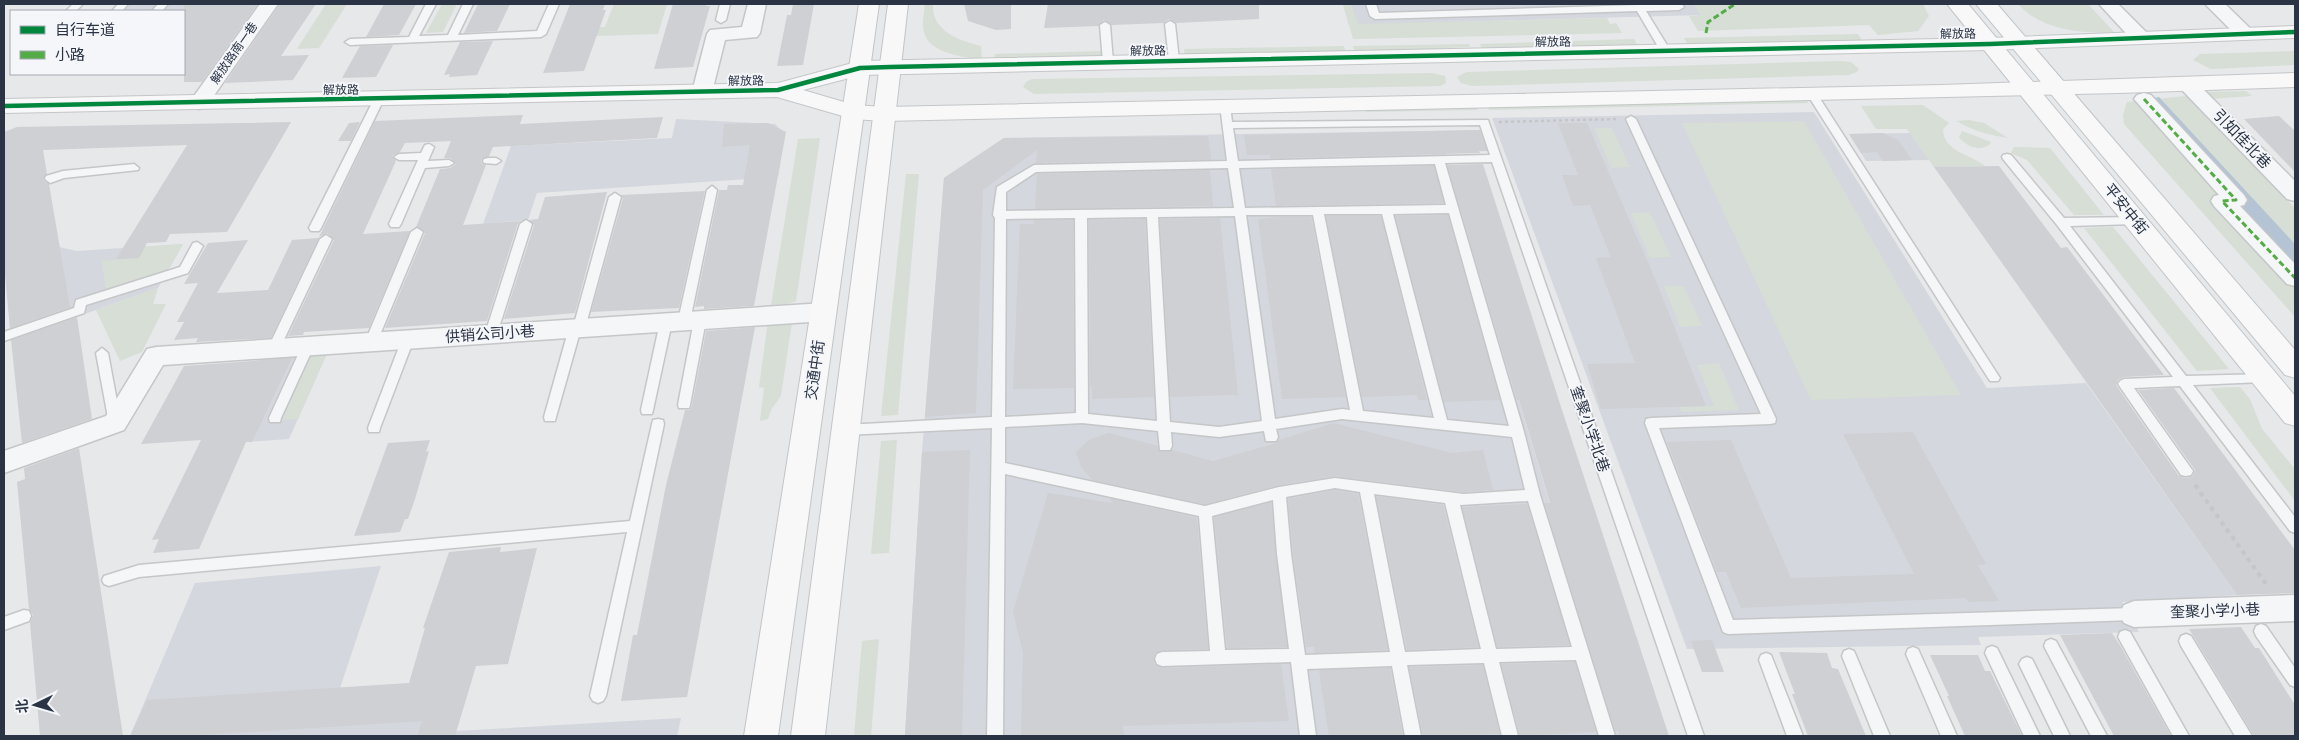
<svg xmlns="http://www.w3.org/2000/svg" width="2299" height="740" viewBox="0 0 2299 740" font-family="Quicksand,'Noto Sans SC',sans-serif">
<rect width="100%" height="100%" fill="#e6e8ea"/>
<g fill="#d4d7dd">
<path d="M129,4h72l-17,22v-15h-62z"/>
<path d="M1343,4h351l7,11 -352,10z"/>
<path d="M1814,112l173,276 99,-5 151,212 -115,7 17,30 -161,5 3,8 -294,4 -195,-531z"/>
<path d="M676,119l99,5 10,10 -7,43 -241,16 -9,27 -45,4 28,-78 161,-8z"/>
<path d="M1480,130l8,21 -43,1 174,584h-714l17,-284 22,-274 60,-40z"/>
<path d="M1910,133l19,27 -63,1 -17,-27z"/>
<path d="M183,244l-25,44 -147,52 -7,-77 55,-16 18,4z"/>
<path d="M328,351l-39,88 -72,5 44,-89z"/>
<path d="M381,566l-41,122 132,-9 -16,52 225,-13 -4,18h-547l65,-153z"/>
</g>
<g fill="#d6ded6">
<path d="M326,4h21l-28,44 -22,1z"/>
<path d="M442,4h15l-14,28 -17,1z"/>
<path d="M614,4h53l-9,30 -92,3 3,-8 36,-2z"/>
<path d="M925,4h8c-2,27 27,37 48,42l1,14c-16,-3 -50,-6 -57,-25 -4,-10 -1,-21 0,-31z"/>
<path d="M1343,4h8l7,20 249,-6 3,6 6,-1 6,10 -269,6z"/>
<path d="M1694,4h229l6,12 -11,15 -40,4 -9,-10 -171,6 -9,-15 12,-1z"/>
<path d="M2018,4h70l26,28c-32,2 -73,-2 -96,-28z"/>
<path d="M1858,34l5,8 -175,3 -4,-7z"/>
<path d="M1634,39l4,7 -129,4 -28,-3 -1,-3z"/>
<path d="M1469,44l1,3c-38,1 -76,6 -115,6l-2,-7z"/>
<path d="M1344,46l2,7 -161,4 -1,-8z"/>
<path d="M1101,51l1,7 -108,2 1,-6z"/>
<path d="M2295,51v14l-84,4 -18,-9 7,-6z"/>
<path d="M1839,61l12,1 8,7 -2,3 -8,3 -377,11 -11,-3 -4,-6 10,-5z"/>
<path d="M1432,73l13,3 1,7 -6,3 -406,8 -11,-7 3,-5 6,-3z"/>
<path d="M2246,91l6,5 -42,3 -8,-7z"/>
<path d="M2186,96l109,112v109l-171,-193 -1,-9 4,-13z"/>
<path d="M1806,99l2,4 -319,7 -1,-4z"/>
<path d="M1923,105l26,18 -6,6c0,23 28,25 42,37l-51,1 -27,-38h-31l-15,-23z"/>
<path d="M1476,106l2,4 -113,2 10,-5z"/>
<path d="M1969,120l15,3 24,15c-19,-3 -35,-7 -51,-17z"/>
<path d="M1804,121l157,274 -150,5 -129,-277z"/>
<path d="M1594,128h18l18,39 -19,1z"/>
<path d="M1962,131l29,11 -1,2c-9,8 -24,3 -31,-7z"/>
<path d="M820,138l-24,163 -9,3 -16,1 27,-166z"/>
<path d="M2014,147l36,1 54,67h-30l-47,-55 -16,-7z"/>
<path d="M906,174h13l-21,241 -17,1z"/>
<path d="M1650,212l21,45 -21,1 -19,-45z"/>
<path d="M2113,227l116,142 -32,2 -113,-143z"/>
<path d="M183,244l-18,32 -58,18 -6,-33 38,-3 6,-11z"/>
<path d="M1664,286h20l18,40 -22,1z"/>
<path d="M158,288l-5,16h13l-24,48 -22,9 -24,-51z"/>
<path d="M768,321l24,1 -11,74 -9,12 -4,11 -8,2 4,-33 -5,-1z"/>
<path d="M328,351l-30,68 -16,1 31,-68z"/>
<path d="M1719,363l20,47 -57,2 -3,-5 35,-1 -17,-41z"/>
<path d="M2240,387l10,12 12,30 33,40v32l-85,-113z"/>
<path d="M897,440l-8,113 -18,1 10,-113z"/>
<path d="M879,639l-8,97h-17l8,-95z"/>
</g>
<path fill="#b4c4d5" d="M2159,97l136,147v27l-61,-66 11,-1 -96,-105z"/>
<g fill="#ced0d3">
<path d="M184,4h74l-56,78h-18z"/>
<path d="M280,4h36l-35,52 28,-1 -16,25 -68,3z"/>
<path d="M384,4h32l-17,31 -33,2z"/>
<path d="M478,4h32l-13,27 -33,2z"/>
<path d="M570,4h35l-2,6h3l-22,61 -41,2z"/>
<path d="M673,4h34l-1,2h4l-17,61 -39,2z"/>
<path d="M793,4h21l-11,61 -26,1 10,-51h4z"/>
<path d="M964,4h47v25l-15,1 -28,-9z"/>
<path d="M1048,4h211v15l-83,4 -7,-4 -5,4 -52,2 -8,-5 -6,6 -54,2z"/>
<path d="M493,41l-16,34 -28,2 1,-3 -6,1 16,-33z"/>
<path d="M393,45l-17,32 -34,1 18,-32z"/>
<path d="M523,115l-3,9 143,-7 -6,21 -164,9 -4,9 -8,4 1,4 4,1 -23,60 59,-4 -4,2 -31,98 -102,7 40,-95 -9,-6 24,-58 10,-1 6,-4 -6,-6h-6l7,-17 -46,2 -5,9 -8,4 4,5 -33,73 47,-3 -41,97 -65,4 -1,3 -15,1 46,-96 -7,-7 -8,4 56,-116z"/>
<path d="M2279,116l16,15v41l-51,-53z"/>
<path d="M291,122l-64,110 -57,2 -4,8 -19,1 -8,15 -23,1 71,-114 -144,5 4,24 -4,6 6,4 21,123 -60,21 -6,-68v-128l13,-5z"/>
<path d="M360,122l-9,19h-13l11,-18z"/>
<path d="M768,123l18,9 -32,174 -50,3v-3l-9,1 24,-117h8l1,-5h15l7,-40 -28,2 2,-23z"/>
<path d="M1558,123h29l69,158 50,125 -105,3 -14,-45 48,-1 -39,-105 15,-1 -21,-52 -17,1 -11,-31h16z"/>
<path d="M1480,130l7,21h-8l1,2 -210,5v-3h-23l-3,-20z"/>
<path d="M1883,133l15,7 14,20 -29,1 -6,-9 -16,1 -12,-19z"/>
<path d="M1208,136l3,22 -2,2 -173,3 1,-13 -54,40 -7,223 -51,4 19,-239 60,-40z"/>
<path d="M1483,164l79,246 107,326h-50l-1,-5h-3l-71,-228h6l-31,-103h-2l-70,-235z"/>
<path d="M1434,166l10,37 -168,3 -5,-37z"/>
<path d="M1999,166l62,82 6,-1 97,128 -40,2 -6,3 -2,5 63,91 7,2 7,-2 2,-6 -57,-80 36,-2 121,162v43l-58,2 -303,-428z"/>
<path d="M1210,170l3,36 -178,3 2,-35z"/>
<path d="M705,191l-26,117 -88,4 32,-114 -2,-3z"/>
<path d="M607,192l-32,121 -71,6 30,-94 -5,-5 9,-1 7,-22z"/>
<path d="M1448,215l52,185 -56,2 -49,-186z"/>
<path d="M1326,216h55l46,184h-9l-1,-5 -55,2z"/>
<path d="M1277,217h34l35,180 -64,2 -24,-180z"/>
<path d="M1220,218l18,177 -68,2 -10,-178z"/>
<path d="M1145,219l9,178 -62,2v-12h-2l-1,-167z"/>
<path d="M1034,220h39l1,168 -61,1 7,-165h14z"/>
<path d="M319,238l-48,100 -75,4 2,-4 -24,2 10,-18h-7l21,-39 -14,1 24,-41 40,-3 -31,53 51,-3 24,-50z"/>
<path d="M77,317l15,102 -70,24 -11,-103z"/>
<path d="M755,327l-68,370 -66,4 12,-66h4l29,-150 19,-75h5l2,-5 14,-74z"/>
<path d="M292,358l-40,84h-6l-47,107 -46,4 6,-14 -7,1 49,-100 -60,4 43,-78z"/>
<path d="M1334,423l118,30 31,-3 10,40 -29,2 -129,-16 -56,9 -74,19 -113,-24 -11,-13 -5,-15 14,-13 19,-6 49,13 2,6 12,-2 41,11 63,-18 3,-3z"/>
<path d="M1913,432l73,132 -8,1 21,36 -31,1 -2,-4 -225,10 -15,-36h-9l-50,-130 64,-2 60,138 123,-4 -71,-140z"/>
<path d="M430,440l-4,12 3,-1 -14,48 -7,20h-3l-5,13 -46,4 34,-93z"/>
<path d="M79,448l44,288h-83l-10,-113 3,-8 -4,-6 -12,-127 8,-3 -1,-11z"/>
<path d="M970,450l-8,286h-57l17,-284z"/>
<path d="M1335,490l23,4 30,156 -73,3 -1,-6h-8l-13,-93 -5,-55z"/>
<path d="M1048,493l65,10 -4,-5 88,20 11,131 -47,1 -6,3 -2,5 2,7 7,3 119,-4 8,57 -166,5 1,10h-103l2,-84 -10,-40z"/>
<path d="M1376,496l67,9 36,142 -72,3z"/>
<path d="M1271,502l16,145 -60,1 -13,-131z"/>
<path d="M1527,504l43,141 -73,2 -35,-140z"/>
<path d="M501,547l-1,5 37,-4 -29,116 -32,2 -21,70h-38l5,-15 -235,15h-57l17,-36 262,-17 16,-55h-2l26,-76z"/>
<path d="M2241,627l14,21h4l36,57v31h-41l-65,-107z"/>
<path d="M2112,633l9,14 50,89h-57l-54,-101z"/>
<path d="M1712,640l12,32h-22l-11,-31z"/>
<path d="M1779,652l48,1 5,15 6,1 28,67h-58l-16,-42h3z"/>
<path d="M1930,655h48l7,16h5l32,65h-57l-18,-40h2z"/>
<path d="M1575,662l21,70 -76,4 -19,-72z"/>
<path d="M1483,665l17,69 -77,2 -14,-69z"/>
<path d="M1390,668l13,68h-74l-10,-66z"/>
</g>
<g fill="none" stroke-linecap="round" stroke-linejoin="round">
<defs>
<g id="lane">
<path d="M73,4h10l-7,7h-10z"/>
<path d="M118,4h10l-6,7h-10z"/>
<path d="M158,4h10l-6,7h-10z"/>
<path d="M426,4h10l-17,32 29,-1 15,-31h10l-15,31 79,-4 12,-27h10l-13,30 -5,3 -191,8 -5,-3 5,-3 59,-2z"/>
<path d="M720,4h10l-4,16 -5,3 -5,-3z"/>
<path d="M1366,4h10l3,9 293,-9h10l2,3 -5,3 -33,1 24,39 -5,3 -5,-3 -23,-39 -262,8 -5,-3z"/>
<path d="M1170,21l5,3 4,36 -5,3 -5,-3 -4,-36z"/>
<path d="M1105,22l5,3 3,37 -5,3 -5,-3 -3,-37z"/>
<path d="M1812,91l5,3 181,281 2,3 -2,3h-8l-183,-287z"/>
<path d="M379,96l5,3 -63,129 -2,3h-8l-2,-3 65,-129z"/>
<path d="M1225,102l5,3 2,17 256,-2 216,616h-16l-196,-574 -47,1 79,269 16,63 75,241h-16l-23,-76 -77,2 19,74h-16l-18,-73 -77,2 14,71h-16l-13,-70 -85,3 9,67h-16l-9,-74 -129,4 -5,-2 -2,-5 2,-5 5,-2 48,-1 -11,-135 -194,-42 -2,262h-16l5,-308 -147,7 -5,-1 -2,-4 2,-4 5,-1 147,-8 3,-199 -2,-3 4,-28 37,-22 193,-4 -7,-56zM1480,125l10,30 -252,6 -5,-33zM1435,164l11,41 -201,3 -6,-40zM1228,168l6,40 -228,3v-19l30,-20zM1449,213l60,213 -62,-6 -54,-206zM1324,214h58l52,204 -71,-7zM1246,215h67l37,195 -8,-1 -67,10zM1235,216l27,205 -43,6 -49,-5 -12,-205zM1147,217l10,204 -69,-7 -1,-196zM1075,218l1,195 -71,4 1,-198zM1342,419l170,18 13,53 -61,4 -129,-16 -56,9 -74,19 -200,-43v-36l77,-4 76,8 2,19h10l2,-4 -1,-14 48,5 45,-6 2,10h10l2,-4 -2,-8zM1335,488l25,4 30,160 -85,3 -14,-101 -5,-57zM1374,494l71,9 36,146 -76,3zM1273,500l4,54 12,95 -64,1 -13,-134zM1528,501l44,146 -76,2 -36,-144z"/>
<path d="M1631,116l5,3 140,300 -1,4 -5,1 -111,4 74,192 401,-12 5,1 2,5 -2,5 -5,1 -406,14 -5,-2 -78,-209 1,-4 5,-1 110,-4 -135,-295z"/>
<path d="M429,144l5,3 -6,14 21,-1 5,3 -5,3 -24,2 -24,56 -2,3h-8l-2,-3 29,-64h-19l-5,-3 5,-3 22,-1 4,-8z"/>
<path d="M2007,154l4,1 53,63 75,-1 2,3 -2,3 -4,1 -65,2 116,150 82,-2 2,3 -2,3 -4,2 -71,3 102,132v16l-5,-2 -110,-145 -46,2 59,83 -2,4 -5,1 -5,-1 -63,-91 2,-3 4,-2 49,-2 -116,-152 -54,-66 -1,-2 1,-2z"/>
<path d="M488,158h8l5,3 -5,3 -12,-1 -1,-2 1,-2z"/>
<path d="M134,164l5,4 -1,2 -74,8 -14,5 -5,-4 1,-3 17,-5z"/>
<path d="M712,186l5,4 -27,131 -6,4 -6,-4 29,-131z"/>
<path d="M615,193l6,4 -36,131 -5,4 -24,85 -1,4h-10l-1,-4 25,-89 5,-4 35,-127z"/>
<path d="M526,220l6,4 -35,110 -2,3h-8l-2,-3 35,-110z"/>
<path d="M417,228l6,4 -46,110 -6,5 -4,-2 -2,-3 46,-110z"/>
<path d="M326,235l6,4 -52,109 -2,3h-8l-2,-3 52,-109z"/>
<path d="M197,242l6,4 -15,27 -102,32 -2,8 -80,28v-9l70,-24 2,-8 104,-33 13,-24z"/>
<path d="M700,316l6,4 -16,85 -1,3h-10l-1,-3 16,-85z"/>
<path d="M666,318l6,4 -19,88 -1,4h-10l-1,-4 19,-88z"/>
<path d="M408,334l6,5 -34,89 -1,4h-10l-1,-4 34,-89z"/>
<path d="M308,341l6,5 -33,72 -1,4h-10l-1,-4 33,-72z"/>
<path d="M102,348l6,5 13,70 -1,4h-10l-1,-4 -13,-70z"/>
<path d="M658,419l5,1 1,4 -58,272 -3,5 -5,2 -5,-2 -3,-5 37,-164 -488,45 -30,9 -5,-2 -2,-4 2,-4 35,-11 491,-44 22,-97 1,-4z"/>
<path d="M24,610l5,1 2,5 -2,5 -25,9v-13z"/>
<path d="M2261,624l5,2 29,42v19l-5,-2 -34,-49 -2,-5 2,-5z"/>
<path d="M2125,630l5,2 59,104h-16l-55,-99 2,-5z"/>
<path d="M2186,634l5,2 61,100h-17l-54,-90 -2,-5 2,-5z"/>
<path d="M2051,639l5,2 51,95h-16l-47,-90 2,-5z"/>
<path d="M1992,646l5,2 43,88h-16l-39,-83 2,-5z"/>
<path d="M1913,647l5,2 39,87h-16l-35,-82 2,-5z"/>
<path d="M1849,649l5,2 36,85h-16l-32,-80 2,-5z"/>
<path d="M1766,653l5,2 2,5 30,76h-16l-28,-76 2,-5z"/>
<path d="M2027,657l5,2 38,77h-16l-35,-72 3,-5z"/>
</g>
<g id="street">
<path d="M260,4h18l-72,103 -7,2 -7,-2 -3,-4z"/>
<path d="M748,4h18l-6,29 -3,4 -32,3 -13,52 -3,4 -7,2 -7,-2 -3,-4 15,-58 3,-4 32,-3z"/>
<path d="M2099,4h19l30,30 3,4 -3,4h-14z"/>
<path d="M2205,4h20l31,30 -3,4h-14z"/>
<path d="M2188,79l7,2 100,100v20l-8,-2 -106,-110 -3,-4 3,-4z"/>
<path d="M2144,93l7,2 93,100 3,5 -3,5 -4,1 55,58v22l-8,-2 -73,-78 -3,-5 3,-5 5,-1 -85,-96 3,-4z"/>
<path d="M824,303l8,3 4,6 -4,6 -8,3 -661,44 -39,65 -120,43v-22l102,-35 41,-67 9,-2z"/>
<path d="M2295,595v26l-161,6 -10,-4 -5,-9 5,-9 10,-4z"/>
</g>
<path id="secondary" d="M2295,26v12l-305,12 -1129,25 -58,15 51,15 30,2 1058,-22 353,-12v14l-176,6 -1235,28 -31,-2 -76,-22 -773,16v-14l774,-16 82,-22 1130,-23z"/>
<g id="primary">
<path d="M859,4h20l-101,732h-34z"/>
<path d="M888,4h20l-83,732h-34z"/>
<path d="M1947,4h21l327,392v30l-10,-3z"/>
<path d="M1976,4h21l298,346v28l-10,-3z"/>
</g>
</defs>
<use href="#lane" stroke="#c4c6c8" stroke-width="3"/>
<use href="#street" stroke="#c4c6c8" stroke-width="3"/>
<use href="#secondary" stroke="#c4c6c8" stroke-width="2"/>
<use href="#primary" stroke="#c2c5c8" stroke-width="2"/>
<path stroke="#c5c6ca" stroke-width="2.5" stroke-dasharray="3 3" stroke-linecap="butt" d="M1499,122l117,-3"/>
<path stroke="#c5c6ca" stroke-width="4" stroke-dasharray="4.5 4.5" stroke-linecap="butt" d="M2195,485l71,99"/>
<use href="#lane" fill="#f5f6f7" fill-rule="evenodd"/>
<use href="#street" fill="#f5f6f7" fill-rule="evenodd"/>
<use href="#secondary" fill="#f8f8f8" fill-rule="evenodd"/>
<use href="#primary" fill="#f8f8f8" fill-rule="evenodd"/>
<g stroke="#54ac47" stroke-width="3" stroke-dasharray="6 3" stroke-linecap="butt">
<path d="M1706,33l2,-11 27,-18"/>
<path d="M2144,99l92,101 -14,1 73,77"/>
</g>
<defs>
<path id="cycleway" d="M4,106l774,-16 82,-22 30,-1 1100,-23 305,-12"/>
</defs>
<use href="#cycleway" stroke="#f4f6f9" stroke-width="7"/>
<use href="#cycleway" stroke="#00873e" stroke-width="4.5"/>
</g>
<g text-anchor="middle" stroke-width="4" stroke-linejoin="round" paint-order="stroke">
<g font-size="12" fill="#2b3445" stroke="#f4f6f9">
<text transform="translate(1958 34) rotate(-1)" y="4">解放路</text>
<text transform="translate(1553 42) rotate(-1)" y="4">解放路</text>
<text transform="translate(1148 51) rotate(-1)" y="4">解放路</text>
<text transform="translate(234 53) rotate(-55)" y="4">解放路南一巷</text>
<text transform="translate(746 81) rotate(-1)" y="4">解放路</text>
<text transform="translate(341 90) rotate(-1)" y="4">解放路</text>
</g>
<g font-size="15" fill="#2b3445" stroke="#f4f6f9">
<text transform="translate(2242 139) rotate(46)" y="5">引如佳北巷</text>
<text transform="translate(2126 209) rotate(51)" y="5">平安中街</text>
<text transform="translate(490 334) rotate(-4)" y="5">供销公司小巷</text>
<text transform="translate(815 370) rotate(-82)" y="5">交通中街</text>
<text transform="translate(1590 429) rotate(71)" y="5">奎聚小学北巷</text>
<text transform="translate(2215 611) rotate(-2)" y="5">奎聚小学小巷</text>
</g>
</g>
<rect width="2299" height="740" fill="none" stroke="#2b3445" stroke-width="10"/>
<rect x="10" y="10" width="175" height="65" fill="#f4f6f9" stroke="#a4a8b1"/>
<rect x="20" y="26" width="25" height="8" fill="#00873e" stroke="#a4a8b1"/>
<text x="55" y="35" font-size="15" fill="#2b3445">自行车道</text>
<rect x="20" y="51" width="25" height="8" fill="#54ac47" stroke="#a4a8b1"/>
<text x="55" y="60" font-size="15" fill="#2b3445">小路</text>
<g transform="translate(35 705) rotate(265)" stroke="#f4f6f9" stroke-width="4" paint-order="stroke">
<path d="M0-4L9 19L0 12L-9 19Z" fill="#2b3445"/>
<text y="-8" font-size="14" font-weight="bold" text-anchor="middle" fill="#2b3445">北</text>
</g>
</svg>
